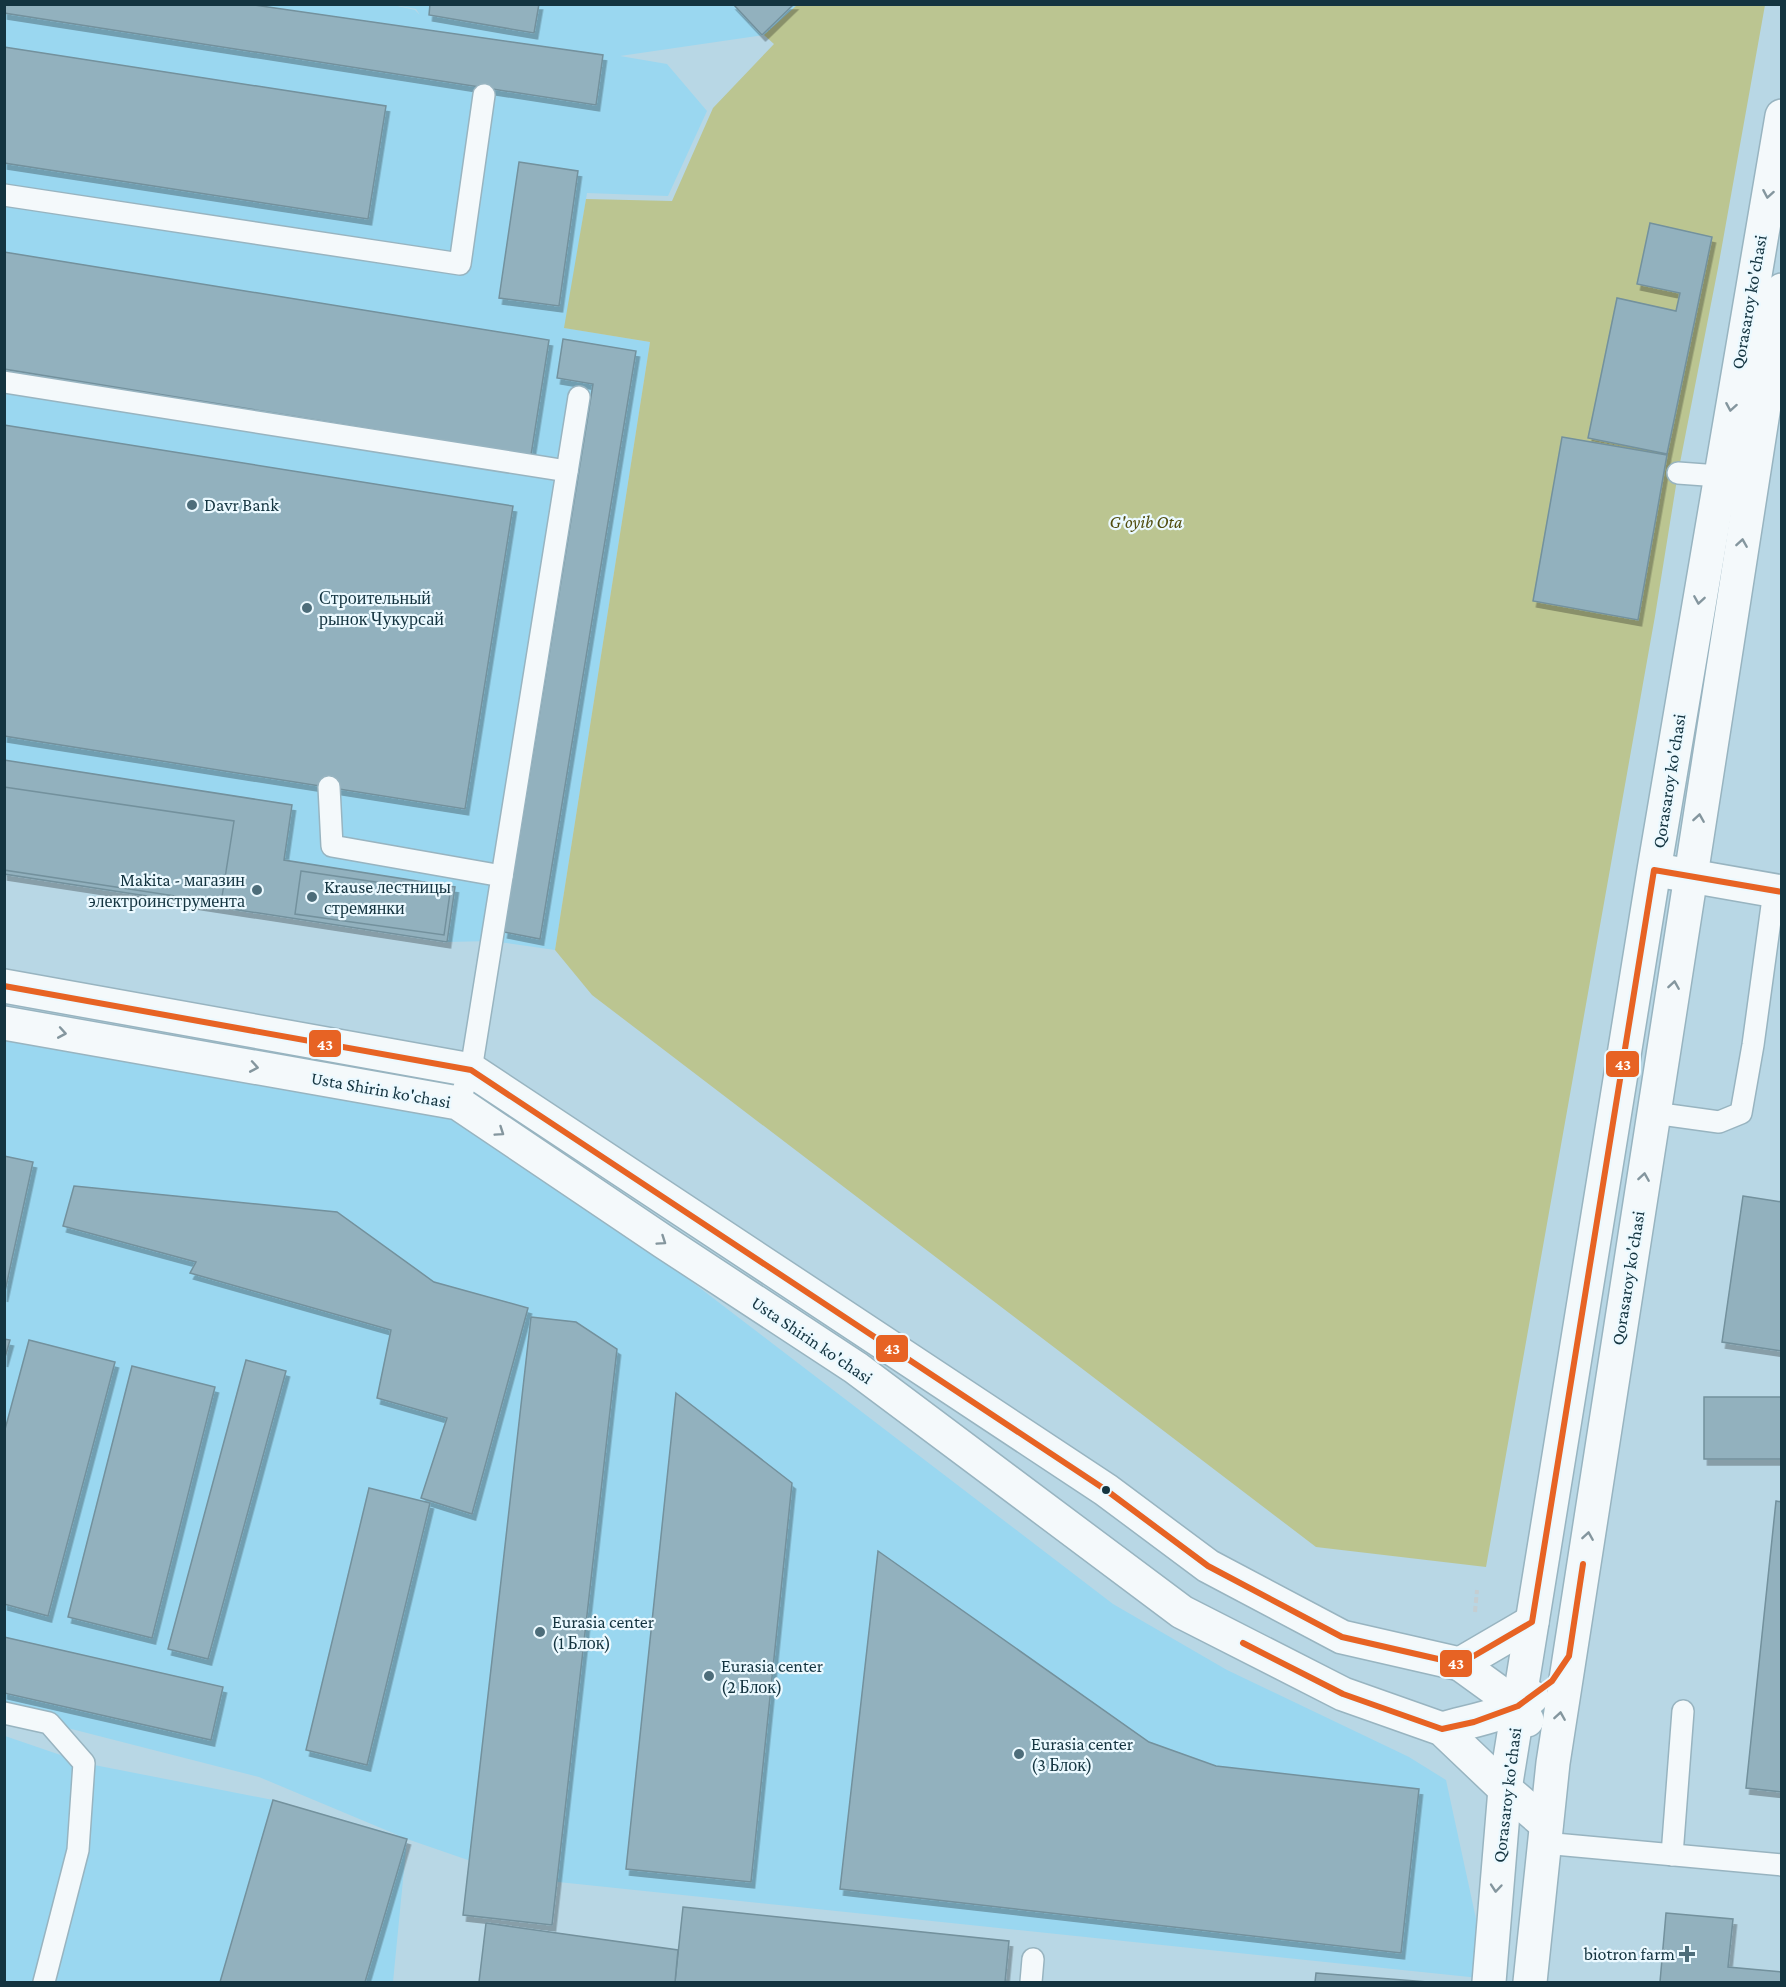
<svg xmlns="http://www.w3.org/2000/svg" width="1786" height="1987" viewBox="0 0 1786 1987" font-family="'Crimson Pro',serif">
<defs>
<filter id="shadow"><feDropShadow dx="3.5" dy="6" stdDeviation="0" flood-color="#0004"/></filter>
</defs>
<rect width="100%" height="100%" fill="#b8d7e5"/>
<g fill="#9ad7f0">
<path d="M389,4l26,6 5,5 -4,-6 -21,-4h402l-33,30 -144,21 47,8 40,47 -39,85 -81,-3 -1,6 -21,129 85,14 -95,608 -63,-9 -45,1 -442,-68 -1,-869z"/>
<path d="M5,1023l453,80 655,501 114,66 182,87 37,23 43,199 -969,-101 -113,-39 -14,143h-388v-246l79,27 189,37 127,36 -141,-59 -254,-65z"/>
</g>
<path fill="#bbc591" d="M797,5h968l-47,263 -40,205 -23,143 -169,951 -170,-20 -724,-552 -37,-45 95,-608 -86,-14 22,-129 86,2 41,-93 61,-64 -10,-9z"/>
<g fill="#92b1be" stroke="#73919d" stroke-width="1.5" filter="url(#shadow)">
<path d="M4,4h243l356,51 -7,50 -592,-92z"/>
<path d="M430,4h109l-5,29 -105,-18z"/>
<path d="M733,4h61l-32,31z"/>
<path d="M4,47l382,59 -18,113 -364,-56z"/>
<path d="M519,162l59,9 -19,135 -60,-8z"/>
<path d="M1650,223l62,14 -45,217 -79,-16 29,-140 59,13 4,-18 -43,-9z"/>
<path d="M4,252l545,88 -18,115 -527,-86z"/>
<path d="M563,339l73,12 -96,588 -36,-7 89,-548 -36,-6z"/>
<path d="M4,425l509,81 -48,303 -461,-73z"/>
<path d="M1562,437l105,18 -29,165 -105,-19z"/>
<path d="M4,760l288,45 -8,55 171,27 -8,55 -443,-68z"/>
<path d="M4,787l230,34 -13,82 -217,-33z"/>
<path d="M301,871l149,22 -6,42 -149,-21z"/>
<path d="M4,1156l29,6 -29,134z"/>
<path d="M74,1186l263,26 97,70 94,26 -56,206 -51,-16 26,-80 -70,-20 14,-68 -201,-57 6,-11 -133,-36z"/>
<path d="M1743,1196l39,6v149l-60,-9z"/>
<path d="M531,1317l45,5 41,27 -65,576 -89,-10z"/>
<path d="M4,1339l6,1 -6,21z"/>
<path d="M29,1340l86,22 -67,254 -44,-12v-171z"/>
<path d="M246,1360l40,11 -78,288 -40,-10z"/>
<path d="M132,1366l83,21 -63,251 -84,-21z"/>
<path d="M676,1393l116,90 -41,399 -125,-13z"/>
<rect x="1704" y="1397" width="78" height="62"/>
<path d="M369,1488l61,15 -63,262 -61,-15z"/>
<path d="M1776,1501l6,1v290l-36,-4z"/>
<path d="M878,1551l271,191 67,24 203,23 -18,164 -561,-64z"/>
<path d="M4,1637l219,50 -12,53 -207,-47z"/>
<path d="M273,1800l134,39 -42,143h-145z"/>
<path d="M683,1907l326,34 -4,41h-330z"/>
<path d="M1666,1913l67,6 -5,48 54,5v10h-122z"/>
<path d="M486,1923l192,27 -3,32h-196z"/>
<path d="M1316,1973l112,9h-113z"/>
</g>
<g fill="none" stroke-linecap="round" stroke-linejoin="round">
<defs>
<g id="lane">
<path d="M4,195l456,69 24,-169"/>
<path d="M4,382l563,89"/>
<path d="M1678,473l41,3"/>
<path d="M329,787l3,59 170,30"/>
<path d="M458,1103l13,-33 108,-673"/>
<path d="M1654,1113l65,9 22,-9 12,-68 21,-154"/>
<path d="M4,1713l45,10 35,40 -6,87 -34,132"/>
<path d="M1544,1843l238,22"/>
<path d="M1672,1855l11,-144"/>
<path d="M1031,1982l2,-23"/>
</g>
<g id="secondary">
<path d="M1668,872l114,20"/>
<path d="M4,986l467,84 635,420 102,76 134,71 118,27 72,-42"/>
<path d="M4,1023l454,80 206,139 192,126 326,244 161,82 99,35 63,60 41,35"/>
<path d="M1460,1664l58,42 9,14"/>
<path d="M1442,1729c31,-9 63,-13 90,-32"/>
<path d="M1489,1982l16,-193 149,-919 128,-754"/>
<path d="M1530,1982l23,-219 229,-1473"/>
</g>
</defs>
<use href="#lane" stroke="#98b4c0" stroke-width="24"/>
<use href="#secondary" stroke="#98b4c0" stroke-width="36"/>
<g stroke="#c4ced2" stroke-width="4" stroke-dasharray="6 3" stroke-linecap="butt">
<path d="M1780,627h2"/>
<path d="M1475,1612l2,-22"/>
</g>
<use href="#lane" stroke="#f4f9fb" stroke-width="21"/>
<use href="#secondary" stroke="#f4f9fb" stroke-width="33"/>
<defs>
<g id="bus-1">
<path d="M4,986l467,84 635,420 102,76 134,71 118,27 72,-42 122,-752 128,22"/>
<path d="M1243,1643l100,51 99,35 32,-7 44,-16 34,-25 17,-25 14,-92"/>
</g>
</defs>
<use href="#bus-1" stroke="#ebf9ff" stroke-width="10"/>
<use href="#bus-1" stroke="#e76324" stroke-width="6"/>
</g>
<defs><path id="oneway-chevron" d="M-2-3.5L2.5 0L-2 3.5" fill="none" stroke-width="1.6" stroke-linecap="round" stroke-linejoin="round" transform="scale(1.5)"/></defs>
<g stroke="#84969e">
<use href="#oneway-chevron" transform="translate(1768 194) rotate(100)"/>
<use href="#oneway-chevron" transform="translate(1731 407) rotate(100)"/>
<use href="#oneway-chevron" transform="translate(1742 543) rotate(-81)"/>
<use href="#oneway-chevron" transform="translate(1699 600) rotate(99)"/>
<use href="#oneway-chevron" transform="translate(1699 818) rotate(-81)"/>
<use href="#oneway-chevron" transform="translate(1674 985) rotate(-81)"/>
<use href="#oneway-chevron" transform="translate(62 1033) rotate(10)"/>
<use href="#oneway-chevron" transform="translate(254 1067) rotate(10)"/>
<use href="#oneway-chevron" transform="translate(500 1132) rotate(34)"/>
<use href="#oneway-chevron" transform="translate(1644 1177) rotate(-81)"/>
<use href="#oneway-chevron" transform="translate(662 1241) rotate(34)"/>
<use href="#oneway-chevron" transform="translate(1588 1536) rotate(-81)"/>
<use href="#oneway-chevron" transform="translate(1560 1716) rotate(-81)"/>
<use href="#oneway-chevron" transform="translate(1496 1888) rotate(95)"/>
</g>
<g fill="#4d6d7a" stroke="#ebf9ff" stroke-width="2">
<circle cx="192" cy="505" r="6"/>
<circle cx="307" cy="608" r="6"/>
<circle cx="257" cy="890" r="6"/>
<circle cx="312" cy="897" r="6"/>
<circle cx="540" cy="1632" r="6"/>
<circle cx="709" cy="1676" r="6"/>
<circle cx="1019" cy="1754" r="6"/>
<path d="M1684 1945h6v6h6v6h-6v6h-6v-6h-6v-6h6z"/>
</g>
<circle fill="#143440" stroke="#ebf9ff" stroke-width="2" cx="1106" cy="1490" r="5"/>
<g text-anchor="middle" stroke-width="4.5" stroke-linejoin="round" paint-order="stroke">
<g font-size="18" fill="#143440" stroke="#ebf9ff">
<text transform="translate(1749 302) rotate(-80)" y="6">Qorasaroy ko'chasi</text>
<text transform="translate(1669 781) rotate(-81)" y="6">Qorasaroy ko'chasi</text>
<text transform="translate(381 1090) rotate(10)" y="6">Usta Shirin ko'chasi</text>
<text transform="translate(1628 1278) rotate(-81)" y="6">Qorasaroy ko'chasi</text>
<text transform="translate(812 1340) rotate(34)" y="6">Usta Shirin ko'chasi</text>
<text transform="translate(1507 1795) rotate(-83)" y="6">Qorasaroy ko'chasi</text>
</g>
<g font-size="18" fill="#143440" stroke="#ebf9ff" text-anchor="start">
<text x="204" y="511">Davr Bank</text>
<text x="319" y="604">Строительный<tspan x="319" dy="21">рынок Чукурсай</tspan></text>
<text x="245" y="886" text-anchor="end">Makita - магазин<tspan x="245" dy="21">электроинструмента</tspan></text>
<text x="324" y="893">Krause лестницы<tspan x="324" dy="21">стремянки</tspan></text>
<text x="552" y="1628">Eurasia center<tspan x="552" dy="21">(1 Блок)</tspan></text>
<text x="721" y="1672">Eurasia center<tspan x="721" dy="21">(2 Блок)</tspan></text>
<text x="1031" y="1750">Eurasia center<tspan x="1031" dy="21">(3 Блок)</tspan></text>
<text x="1675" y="1960" text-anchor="end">biotron farm</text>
</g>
<g font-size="18" font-style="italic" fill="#504c0e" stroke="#ebf9ff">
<text x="1146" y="528">G'oyib Ota</text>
</g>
</g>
<g stroke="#ebf9ff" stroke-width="2">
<rect x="308" y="1029" width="34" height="29" rx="6" fill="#e76324"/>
<rect x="1605" y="1050" width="35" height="28" rx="6" fill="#e76324"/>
<rect x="875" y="1334" width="34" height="29" rx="6" fill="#e76324"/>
<rect x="1439" y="1649" width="34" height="29" rx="6" fill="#e76324"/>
</g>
<g font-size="16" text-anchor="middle" font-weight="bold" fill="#fff">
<text x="325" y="1050">43</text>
<text x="1623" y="1070">43</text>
<text x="892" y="1354">43</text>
<text x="1456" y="1669">43</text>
</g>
<rect width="1786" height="1987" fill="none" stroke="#143440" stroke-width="12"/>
</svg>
